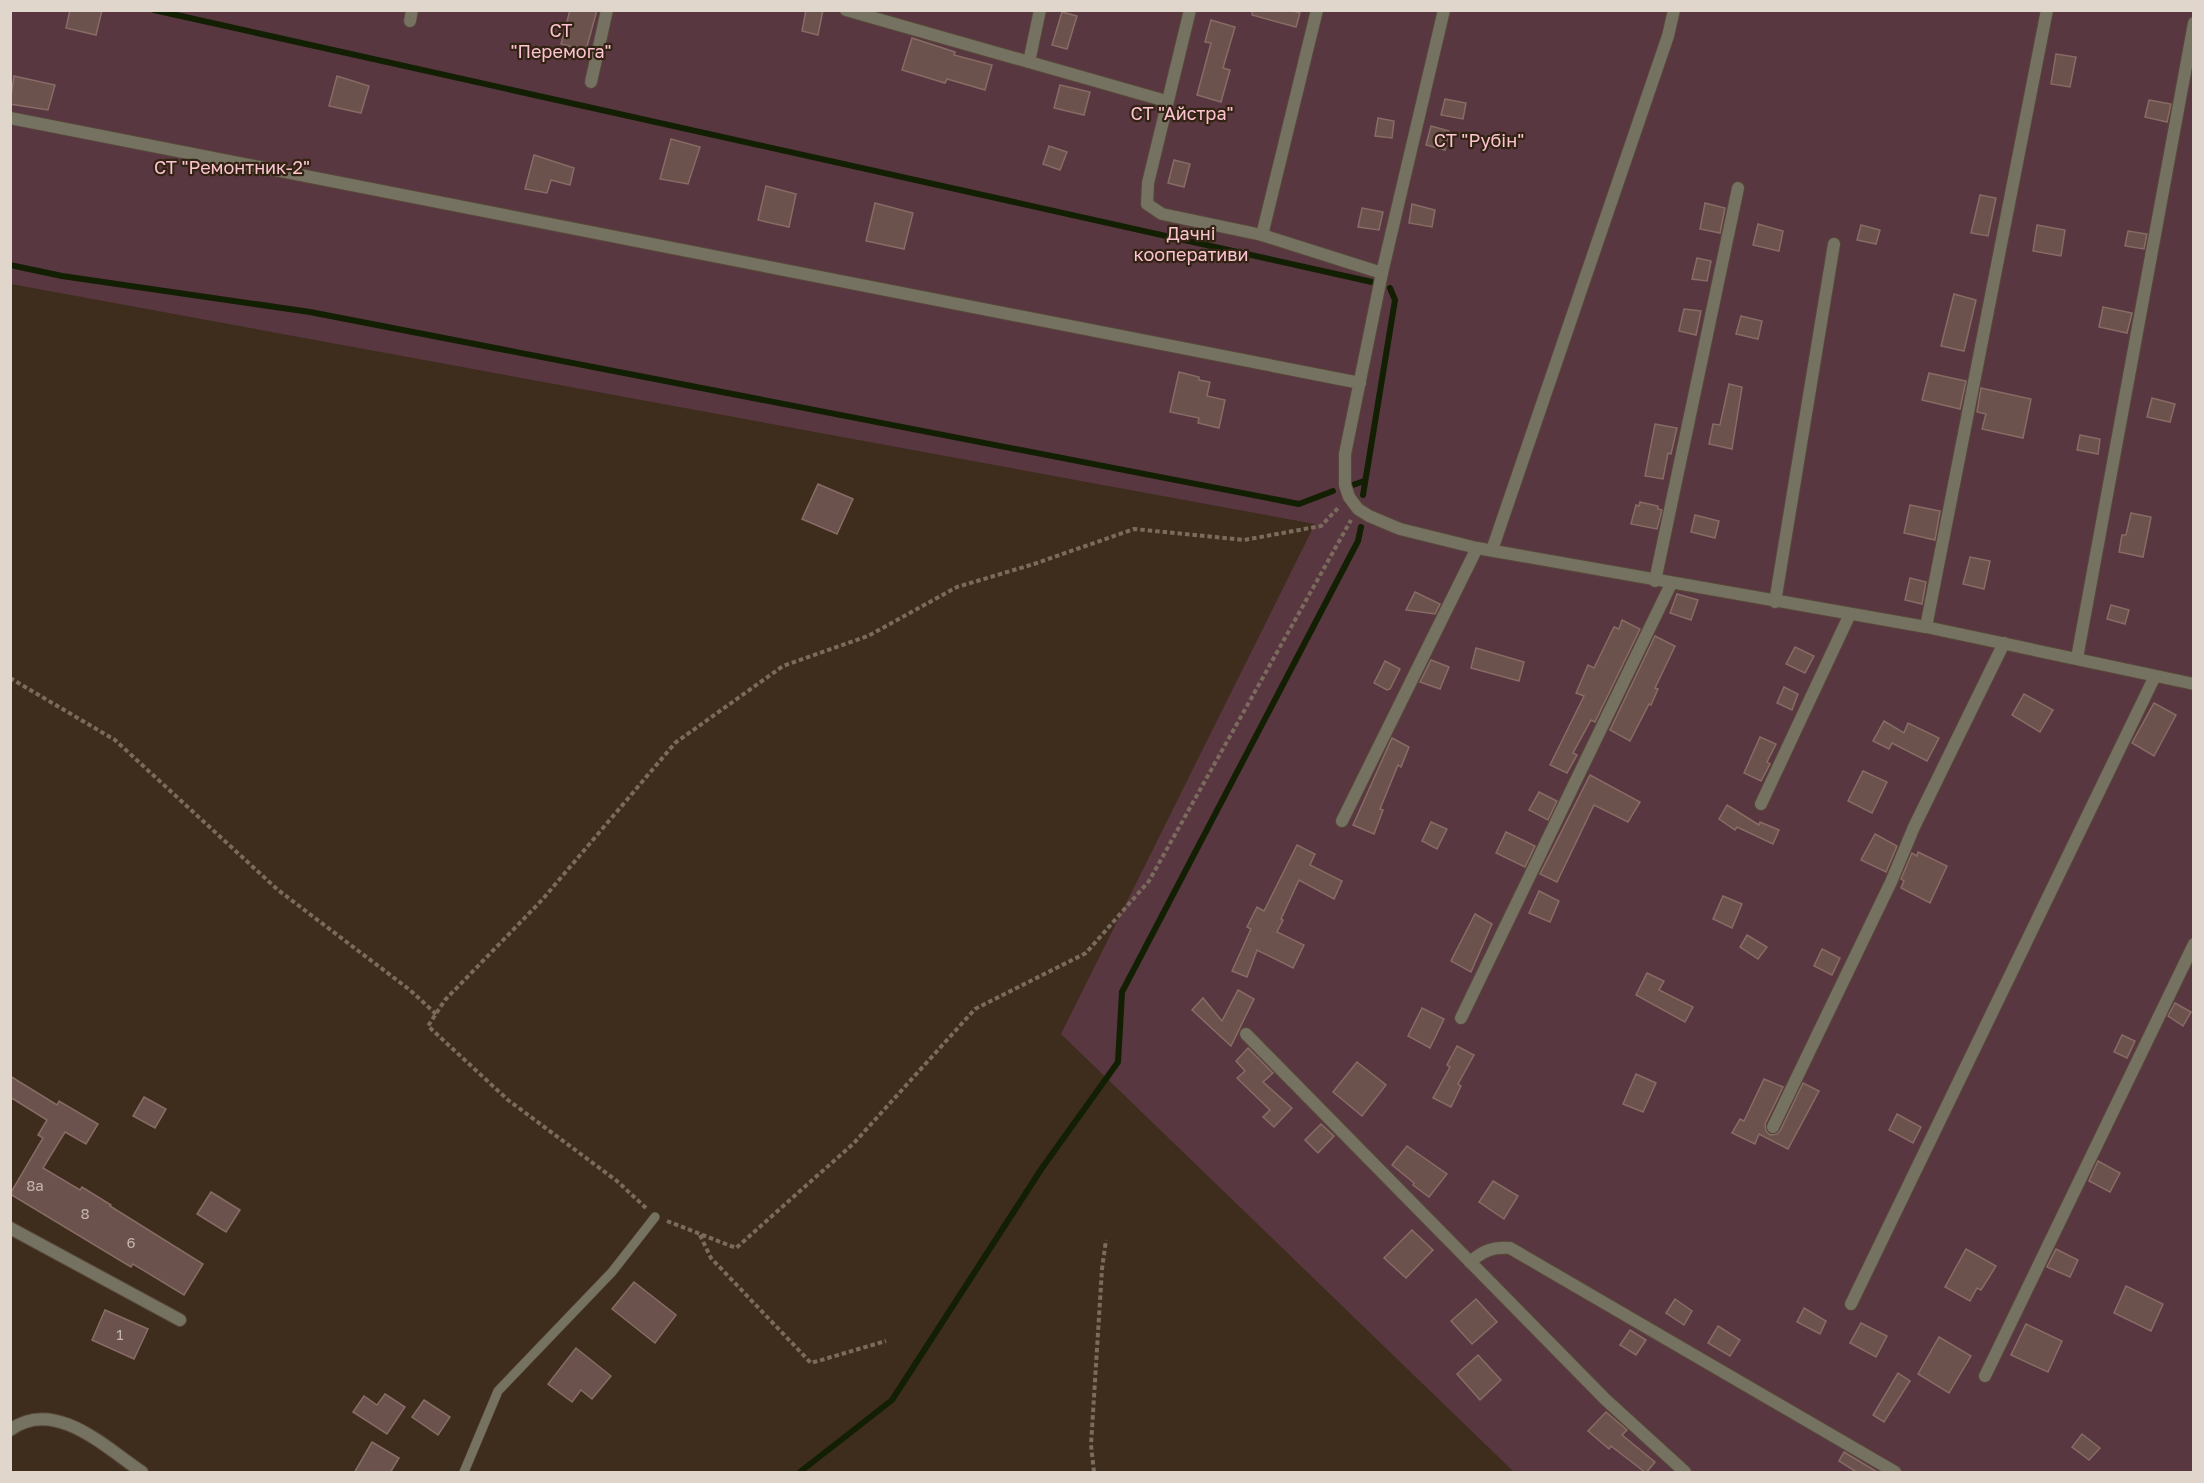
<svg xmlns="http://www.w3.org/2000/svg" width="2204" height="1483" viewBox="0 0 2204 1483" font-family="'Golos Text',sans-serif">
<rect width="100%" height="100%" fill="#3e2d1d"/>
<path fill="#593741" d="M10,11h2183v1461h-679l-453,-438 254,-510 -1304,-240z"/>
<g fill="none" stroke-linecap="round" stroke-linejoin="round">
<g stroke="#121f02" stroke-width="6">
<path d="M154,10l1218,272"/>
<path d="M10,265l52,11 248,36 989,192 34,-13"/>
<path d="M1353,485l11,-4"/>
<path d="M1363,495l32,-195 -5,-12"/>
<path d="M800,1472l92,-72 150,-232 76,-106 4,-70 236,-451 3,-14"/>
</g>
</g>
<g fill="#6c524c" stroke="#876c65" stroke-width="1.5">
<path d="M70,10h32l-6,25 -30,-7z"/>
<path d="M570,10h27l-11,40 -25,-6z"/>
<path d="M806,10h17l-5,25 -16,-4z"/>
<path d="M1252,10h38l10,3 -4,14 -44,-12z"/>
<path d="M1062,12l15,4 -10,33 -15,-4z"/>
<path d="M1211,20l24,7 -12,41 7,2 -9,32 -24,-7 14,-52 -6,-1z"/>
<path d="M912,38l43,14 -1,3 38,10 -7,25 -38,-11 -2,4 -43,-13z"/>
<path d="M2056,54l20,3 -6,30 -19,-3z"/>
<path d="M14,76l41,9 -7,25 -38,-6z"/>
<path d="M337,76l32,10 -8,27 -32,-7z"/>
<path d="M1060,85l30,7 -6,23 -30,-7z"/>
<path d="M1445,99l21,4 -3,16 -22,-4z"/>
<path d="M2149,100l22,4 -4,18 -22,-5z"/>
<path d="M1378,118l16,3 -2,17 -17,-2z"/>
<path d="M1431,126l18,5 -4,19 -19,-5z"/>
<path d="M671,139l29,8 -12,37 -28,-5z"/>
<path d="M1049,146l18,6 -7,18 -17,-6z"/>
<path d="M534,155l40,13 -4,17 -19,-5 -4,13 -22,-4z"/>
<path d="M1174,160l16,4 -6,23 -16,-4z"/>
<path d="M766,186l30,8 -7,33 -31,-7z"/>
<path d="M1980,195l16,3 -8,38 -17,-3z"/>
<path d="M875,203l38,10 -9,36 -38,-8z"/>
<path d="M1705,203l20,5 -5,25 -20,-4z"/>
<path d="M1412,204l23,6 -3,17 -23,-4z"/>
<path d="M1362,208l21,4 -4,18 -21,-3z"/>
<path d="M1758,224l25,7 -4,20 -26,-6z"/>
<path d="M1861,225l19,5 -4,14 -19,-4z"/>
<path d="M2037,225l28,5 -4,26 -28,-5z"/>
<path d="M2128,231l19,3 -3,15 -19,-3z"/>
<path d="M1697,258l14,3 -4,20 -15,-2z"/>
<path d="M1954,294l22,6 -12,51 -23,-5z"/>
<path d="M2103,307l29,6 -5,20 -28,-6z"/>
<path d="M1684,309l17,2 -5,24 -17,-4z"/>
<path d="M1741,316l21,5 -4,18 -22,-5z"/>
<path d="M1179,372l20,5v3l11,2 -3,14 18,4 -6,28 -21,-5 1,-5 -29,-6z"/>
<path d="M1929,373l37,8 -6,28 -38,-9z"/>
<path d="M1729,384l13,3 -10,62 -23,-5 4,-20 7,1z"/>
<path d="M1981,388l50,11 -8,39 -41,-9 4,-15 -9,-2z"/>
<path d="M2152,398l23,6 -5,18 -23,-5z"/>
<path d="M1655,424l22,4 -6,26 -3,-1 -5,26 -18,-3z"/>
<path d="M2080,435l20,4 -2,15 -21,-4z"/>
<path d="M818,484l35,15 -16,35 -35,-15z"/>
<path d="M1640,502l18,4v3l4,1 -5,19 -26,-5 5,-19 3,1z"/>
<path d="M1910,505l30,6 -5,29 -31,-7z"/>
<path d="M2131,513l20,4 -8,40 -24,-5 3,-17h4z"/>
<path d="M1695,515l24,6 -4,17 -24,-6z"/>
<path d="M1970,557l20,4 -6,28 -21,-5z"/>
<path d="M1910,578l16,4 -4,22 -17,-4z"/>
<path d="M1415,592l25,12 -5,10 -29,-4z"/>
<path d="M1677,594l21,6 -7,20 -21,-7z"/>
<path d="M2111,605l18,5 -4,14 -18,-5z"/>
<path d="M1622,620l18,9 -45,93 -4,-2 -18,33 4,2 -10,18 -17,-8 34,-69 -8,-3 12,-28 6,3 20,-41 5,2z"/>
<path d="M1655,636l20,10 -20,42 3,1 -7,16 -2,-1 -19,37 -20,-11z"/>
<path d="M1795,647l19,9 -9,17 -19,-9z"/>
<path d="M1476,648l48,14 -5,19 -48,-13z"/>
<path d="M1431,660l18,7 -9,22 -20,-7z"/>
<path d="M1385,661l15,8 -10,20 -3,1 -13,-7z"/>
<path d="M1784,687l14,7 -6,16 -15,-7z"/>
<path d="M2024,694l29,16 -13,22 -28,-17z"/>
<path d="M2154,703l22,12 -22,41 -22,-13z"/>
<path d="M1884,721l20,12 4,-10 31,15 -12,23 -35,-18 -3,6 -16,-8z"/>
<path d="M1760,737l16,7 -9,18 3,2 -9,17 -17,-8z"/>
<path d="M1392,738l17,9 -8,20 -3,-2 -18,44 3,1 -9,24 -21,-9z"/>
<path d="M1863,771l24,11 -15,31 -24,-12z"/>
<path d="M1590,775l50,27 -12,20 -34,-17 -37,77 -17,-8z"/>
<path d="M1539,792l18,9 -9,19 -19,-10z"/>
<path d="M1727,805l32,20 1,-3 19,8 -6,14 -36,-17 -2,3 -16,-11z"/>
<path d="M1431,822l16,7 -10,20 -15,-8z"/>
<path d="M1506,832l29,14 -10,21 -29,-14z"/>
<path d="M1875,834l22,12 -11,26 -25,-12z"/>
<path d="M1297,845l18,9 -5,11 32,16 -8,18 -35,-19 -18,39 2,1 -6,12 27,13 -11,23 -36,-18 -10,27 -15,-6 19,-42 -4,-2 10,-20 7,4z"/>
<path d="M1918,852l29,14 -17,37 -29,-15 3,-7 -3,-2 11,-26 5,3z"/>
<path d="M1539,891l20,10 -9,21 -21,-9z"/>
<path d="M1723,896l19,8 -10,24 -19,-9z"/>
<path d="M1475,914l17,10 -21,48 -20,-11z"/>
<path d="M1747,935l20,12 -9,12 -18,-12z"/>
<path d="M1822,949l18,9 -8,17 -18,-9z"/>
<path d="M1647,973l17,8 -5,9 34,17 -8,15 -49,-27z"/>
<path d="M1238,990l16,9 -23,47 -39,-36 11,-12 19,23z"/>
<path d="M2175,1003l16,9 -8,14 -15,-10z"/>
<path d="M1422,1008l22,11 -14,29 -22,-12z"/>
<path d="M2122,1035l13,6 -8,17 -13,-6z"/>
<path d="M1457,1046l17,9 -16,29 3,2 -10,21 -18,-9 17,-31 -3,-2z"/>
<path d="M1248,1048l25,25 -10,9 29,26 -18,19 -11,-10 7,-7 -33,-32 8,-7 -9,-10z"/>
<path d="M1357,1062l29,23 -24,31 -29,-24z"/>
<path d="M1636,1074l20,9 -13,29 -20,-8z"/>
<path d="M10,1076l47,29 2,-4 39,23 -12,20 -21,-12 -22,36 37,22 2,-3 29,18 -1,1 93,58 -19,31 -51,-31 -2,3 -121,-73 33,-56 -5,-3 9,-15 -37,-23z"/>
<path d="M1764,1079l19,8 -18,37 1,7 4,4 7,-1 3,-3 23,-48 16,8 -31,58 -29,-15 -4,10 -23,-11 8,-14 4,2z"/>
<path d="M144,1097l22,12 -11,19 -22,-12z"/>
<path d="M1897,1114l24,13 -8,16 -24,-13z"/>
<path d="M1321,1124l13,12 -16,17 -13,-13z"/>
<path d="M1407,1146l40,28 -18,23 -16,-12 1,-2 -22,-18z"/>
<path d="M2098,1161l22,12 -10,19 -21,-11z"/>
<path d="M1493,1181l25,15 -14,23 -25,-17z"/>
<path d="M211,1192l29,18 -14,22 -29,-18z"/>
<path d="M1412,1230l21,20 -27,28 -22,-20z"/>
<path d="M1966,1249l30,17 -15,24 -4,-2 -7,13 -25,-14z"/>
<path d="M2056,1249l22,11 -8,17 -23,-10z"/>
<path d="M634,1282l42,33 -21,28 -43,-34z"/>
<path d="M2126,1286l37,18 -12,27 -37,-18z"/>
<path d="M1476,1299l21,23 -25,22 -21,-23z"/>
<path d="M1675,1299l17,12 -8,14 -18,-12z"/>
<path d="M1804,1308l22,13 -6,13 -23,-12z"/>
<path d="M105,1310l43,19 -14,30 -42,-19z"/>
<path d="M1861,1323l26,13 -11,21 -26,-14z"/>
<path d="M2026,1324l36,17 -14,31 -37,-17z"/>
<path d="M1718,1326l22,14 -10,16 -22,-13z"/>
<path d="M1630,1330l16,10 -10,15 -16,-10z"/>
<path d="M1939,1337l32,19 -22,37 -31,-19z"/>
<path d="M576,1348l35,28 -19,23 -11,-9 -9,12 -24,-18z"/>
<path d="M1478,1355l23,25 -21,20 -23,-26z"/>
<path d="M1898,1373l12,8 -26,41 -11,-7z"/>
<path d="M385,1394l20,13 -18,27 -34,-22 11,-16 13,9z"/>
<path d="M424,1400l26,17 -12,18 -26,-18z"/>
<path d="M1606,1412l21,18 -5,5 33,27 -9,11 -35,-27 -2,3 -21,-18z"/>
<path d="M2082,1434l18,14 -11,12 -17,-13z"/>
<path d="M372,1442l27,16 -9,15h-36z"/>
<path d="M1844,1452l35,21h-21l-19,-12z"/>
</g>
<g fill="none" stroke-linecap="round" stroke-linejoin="round">
<defs>
<path id="service" d="M464,1472l34,-81 114,-119 43,-55"/>
<g id="minor">
<path d="M846,10l320,91"/>
<path d="M1190,10l-42,173 -1,21 15,10 100,21"/>
<path d="M1317,10l-55,225 120,38 -37,181v31l4,12 9,12 11,7 31,13 77,19 449,79 268,57"/>
<path d="M410,21l2,-11"/>
<path d="M1029,62l11,-52"/>
<path d="M591,82l16,-72"/>
<path d="M10,118l1350,265"/>
<path d="M1382,273l62,-263"/>
<path d="M1492,550l176,-514 6,-26"/>
<path d="M1655,581l83,-393"/>
<path d="M1775,602l59,-358"/>
<path d="M1926,627l121,-617"/>
<path d="M2077,658l117,-635"/>
<path d="M1761,804l89,-190"/>
<path d="M1342,821l135,-273"/>
<path d="M1461,1018l210,-434"/>
<path d="M1246,1034l360,366 79,72"/>
<path d="M1773,1127l118,-245 23,-55 90,-184"/>
<path d="M10,1228l170,92"/>
<path d="M1470,1262c13,-11 22,-15 40,-14l385,224"/>
<path d="M1851,1304l304,-628"/>
<path d="M1985,1376l209,-432"/>
<path d="M10,1430c45,-33 96,18 132,42"/>
</g>
</defs>
<use href="#service" stroke="#584839" stroke-width="10"/>
<use href="#minor" stroke="#584839" stroke-width="14"/>
<g stroke="#7a6b5d" stroke-width="4" stroke-dasharray="4.5 3" stroke-linecap="butt">
<path d="M10,678l105,62 163,150 132,100 26,24"/>
<path d="M646,1208l-29,-27 -109,-81 -80,-74 17,-26 97,-100 133,-157 108,-77 85,-30 89,-49 77,-23 100,-35 110,11 77,-14 19,-20"/>
<path d="M667,1221l69,27 118,-105 121,-134 111,-56 63,-72 202,-361"/>
<path d="M700,1235l11,23 100,105 75,-22"/>
<path d="M1094,1472l-3,-27 11,-176 4,-29"/>
</g>
<use href="#service" stroke="#757262" stroke-width="9"/>
<use href="#minor" stroke="#757262" stroke-width="12"/>
</g>
<g text-anchor="middle" stroke-width="4.5" stroke-linejoin="round" paint-order="stroke">
<g font-size="15" fill="#c4b5ac">
<text x="35" y="1191">8а</text>
<text x="85" y="1219">8</text>
<text x="131" y="1248">6</text>
<text x="120" y="1340">1</text>
</g>
<g font-size="18" fill="#fcc4d2" stroke="#332313">
<text x="561" y="37">СТ<tspan x="561" dy="21">"Перемога"</tspan></text>
<text x="1182" y="120">СТ "Айстра"</text>
<text x="1479" y="147">СТ "Рубін"</text>
<text x="232" y="174">СТ "Ремонтник-2"</text>
<text x="1191" y="240">Дачні<tspan x="1191" dy="21">кооперативи</tspan></text>
</g>
</g>
<rect width="2204" height="1483" fill="none" stroke="#e1d6cc" stroke-width="24"/>
</svg>
